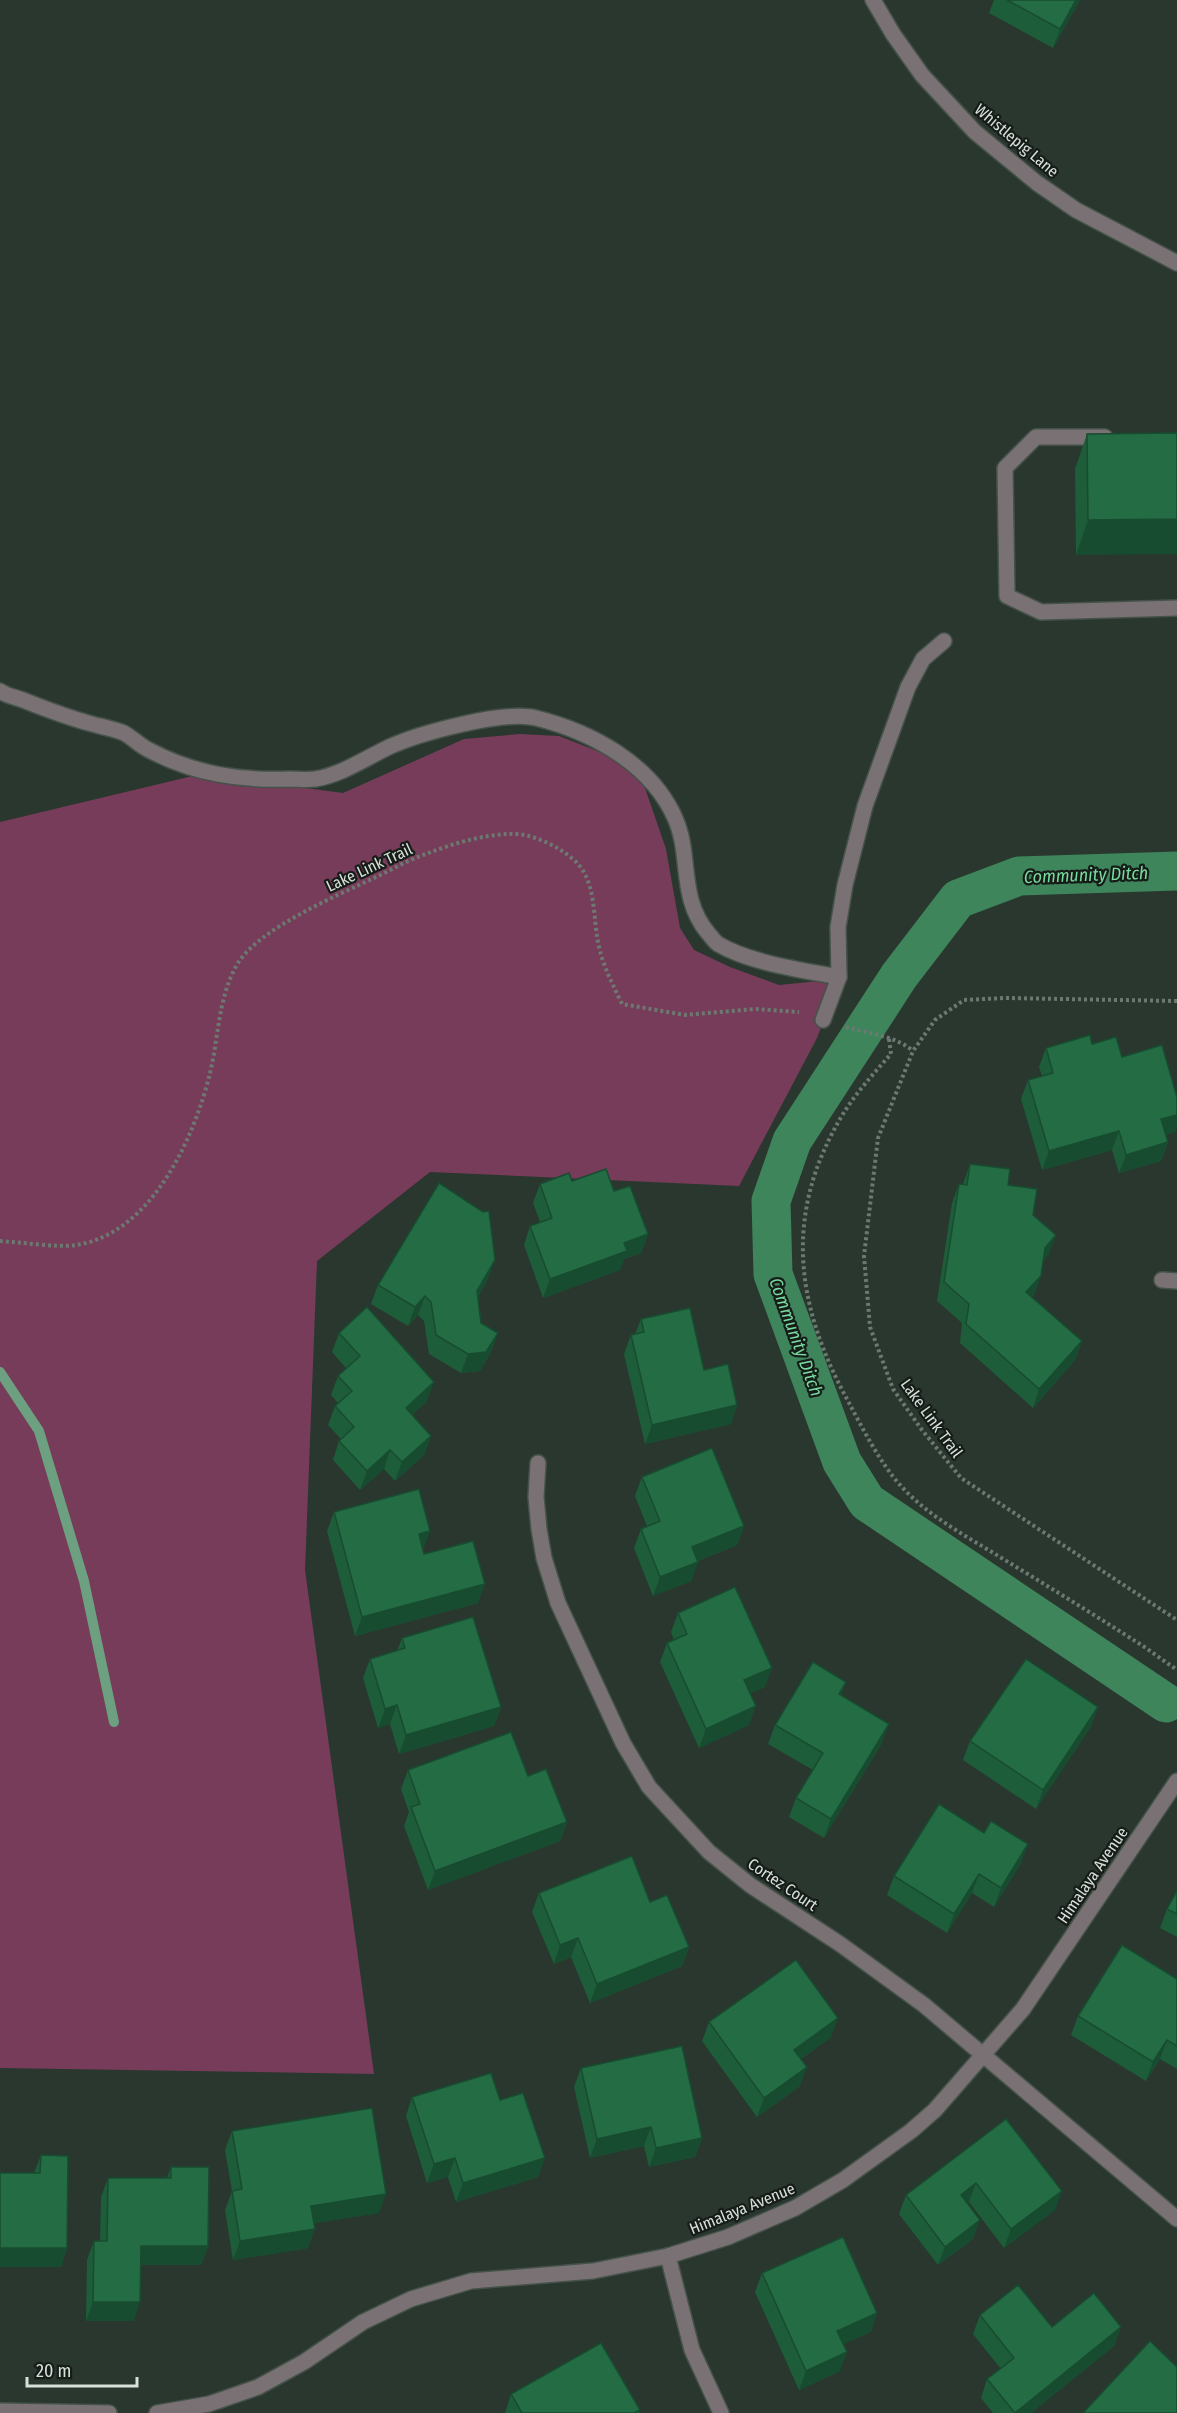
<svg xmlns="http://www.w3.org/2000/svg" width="1177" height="2413" viewBox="0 0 1177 2413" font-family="'Fira Sans Condensed',sans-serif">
<rect width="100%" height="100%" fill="#29372e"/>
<path fill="#773c5a" d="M520,734l39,2 51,20 34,29 22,64 14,79 14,22 36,17 49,18 60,-6 -22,59 -78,148 -309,-14 -113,89 -12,309 69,504 -374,-6v-1246l201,-48 142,19 121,-54z"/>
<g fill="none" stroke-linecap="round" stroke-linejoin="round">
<path stroke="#6ca081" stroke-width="10" d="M0,1372l39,59 45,150 30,141"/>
<path stroke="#3e855b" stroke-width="39" d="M1166,1703l-299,-201 -25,-40 -69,-188 -2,-73 21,-60 107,-165 59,-77 61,-23 158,-5"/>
<defs>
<g id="minor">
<path d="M873,0l20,34 29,41 53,57 62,51 39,27 101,53"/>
<path d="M1105,437h-69l-31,31 2,128 34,16 136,-4"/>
<path d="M0,691c7,5 15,6 23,9 20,8 41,16 62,22 12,4 27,6 39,11 9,5 16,13 25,17 45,24 91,31 141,29 8,0 17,1 25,0 26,-4 51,-21 74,-32 31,-14 115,-37 147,-29 56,14 115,46 139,100 17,38 3,79 33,115 3,3 6,8 10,11 32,19 84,26 121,33"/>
<path d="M823,1020l16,-43 -1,-50 7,-42 20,-79 43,-119 15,-28 21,-18"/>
<path d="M1162,1280l15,1"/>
<path d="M538,1463l-2,34 3,32 5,29 14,45 65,140 26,44 60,65 41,33 90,59 84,61 253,214"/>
<path d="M668,2256l24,94 29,63"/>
<path d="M0,2411l109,2"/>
<path d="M157,2413l52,-9 49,-17 46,-25 59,-40 48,-23 60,-18 122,-10 75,-15 60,-19 67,-29 48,-28 68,-49 24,-21 88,-101 154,-228"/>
</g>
</defs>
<use href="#minor" stroke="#45524a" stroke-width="18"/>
<g stroke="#6d7870" stroke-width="4" stroke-dasharray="3 3" stroke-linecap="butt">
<path d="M1177,1001l-172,-3 -41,2 -29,20 -22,31 -35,87 -14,118 6,71 23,62 29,41 39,48 216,142"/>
<path d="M846,1027c21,6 50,9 67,24"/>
<path d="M889,1039l2,15c-17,19 -35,39 -48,60 -60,99 -48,190 5,287 15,28 32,62 53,85 27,30 65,50 99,71 49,30 98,60 146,91l31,22"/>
<path d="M0,1241c20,1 58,7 76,4 75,-11 118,-106 134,-172 9,-37 8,-77 28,-110 22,-35 98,-67 136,-85 17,-8 34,-18 52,-24 25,-10 56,-19 83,-20 22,-2 54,14 69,30 18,20 15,53 20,78 4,22 14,41 24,62l63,11 71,-6 43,3"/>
</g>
<use href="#minor" stroke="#797174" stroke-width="15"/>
</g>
<g fill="#1e5d3a">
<path d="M994,0h86l-27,48 -64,-35z"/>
<path d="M1177,433l-101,122 -1,-86 12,-35z"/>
<path d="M1092,1044l30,13 55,40v29l-2,6 -10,3 3,7 -7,19 -42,12 -7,-23 -70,20 -21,-71 7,-19 14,-4 -3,-9 7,-19z"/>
<path d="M970,1164l38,21 25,30 16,39 -6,7 -9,34 -2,2 50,44 -7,19 -42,48 -73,-65 2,-20 -25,-22 15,-98 7,-19h4z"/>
<path d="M572,1181l42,10 34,43 -7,19 -17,6 -4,11 -77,28 -19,-53 6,-19 10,-4 -7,-19 7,-19z"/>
<path d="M488,1279l-10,18 3,26 17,10 -7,19 -11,19 -19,2 -32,-19 -5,-33 -6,-6 -10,11 -37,-22 7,-19z"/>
<path d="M641,1319l63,51 33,35 -6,19 -86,20 -21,-90 7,-19 4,-1z"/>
<path d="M339,1333l88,68 -15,14 19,21 -7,19 -29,26 -11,-12 -24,21 -27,-30 6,-19 2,-2 -13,-14 7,-19 3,-3 -7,-8 7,-19 8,-8 -14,-16z"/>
<path d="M642,1477l102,49 -7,19 -39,16 -7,20 -38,15 -19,-48 7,-19 6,-3 -12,-30z"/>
<path d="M334,1512l89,38 1,4 54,49 -123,33 -28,-105z"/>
<path d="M678,1613l87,74 -15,6 -1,32 -50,23 -39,-86 7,-19 7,-3 -3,-8z"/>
<path d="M402,1638l99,69 -7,19 -95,28 -9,-30 -12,4 -15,-50 7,-19 27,-8z"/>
<path d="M846,1682l-5,13 41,48 -58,95 -35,-21 7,-19 17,-28 -45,-26 7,-19z"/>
<path d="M1098,1707l-7,19 -55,83 -73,-49 7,-19z"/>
<path d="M408,1770l120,6 39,46 -7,19 -132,49 -24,-64 5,-14 -8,-23z"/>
<path d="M1021,1863l-27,44 -22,-14 -25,40 -60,-38 7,-19z"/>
<path d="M1177,1891v46l-17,-9 7,-19z"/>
<path d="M539,1893l111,9 39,45 -7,19 -92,37 -19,-46 -17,7 -22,-52z"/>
<path d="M1177,1979v90l-17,-10 -14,22 -75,-46 7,-19z"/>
<path d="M709,2022l122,15 -30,22 -1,27 -43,31 -55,-76z"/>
<path d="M581,2068l121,70 -7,19 -46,10 -5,-21 -54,12 -16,-71z"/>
<path d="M412,2097l88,3 38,77 -82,25 -8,-25 -21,6 -21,-67z"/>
<path d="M1006,2119l49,91 -51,38 -35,-46 -2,1 6,36 -35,26 -39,-51 7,-19z"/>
<path d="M232,2131l147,82 -65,10 -6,25 -75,12 -8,-50 7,-19 -7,-41z"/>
<path d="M41,2155l26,93 -6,19h-61v-94h34z"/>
<path d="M171,2167l37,79 -7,19h-60l-7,56h-48l1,-61 7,-19h6l1,-44 7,-19h59z"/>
<path d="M762,2273l109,59 -28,12 -3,27 -41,19 -44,-98z"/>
<path d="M980,2315l72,12h69l-7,19 -83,67h-38l-12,-15 6,-19 14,-10 -28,-35z"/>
<path d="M511,2394l129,16 -1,3h-134z"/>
</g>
<g fill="#184c30">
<path d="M1076,0h4l-27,48 7,-19z"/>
<path d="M1177,519v35l-101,1 12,-35z"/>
<path d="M1177,1115v11l-2,6 -21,6 7,-19z"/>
<path d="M1119,1131l-7,19 -70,20 7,-19z"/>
<path d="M1168,1142l-7,19 -42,12 7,-18z"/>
<path d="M648,1234l-7,19 -17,6 -4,11 -77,28 7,-19 74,-36z"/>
<path d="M1056,1235l-7,19 -11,13 7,-19z"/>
<path d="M495,1260l-7,19 -18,31 7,-19z"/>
<path d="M1041,1276l-7,19 -15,16 7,-19z"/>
<path d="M425,1296l-7,19 -10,11 7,-19z"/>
<path d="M498,1333l-7,19 -11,19 -19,2 7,-19z"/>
<path d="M1082,1341l-7,19 -42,48 6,-19z"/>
<path d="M434,1382l-7,19 -28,26 7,-19z"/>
<path d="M737,1405l-6,19 -86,20 7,-19z"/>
<path d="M431,1436l-7,19 -29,26 7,-19z"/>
<path d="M390,1450l-6,19 -24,21 7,-19z"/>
<path d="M744,1526l-7,19 -52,21 7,-19z"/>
<path d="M430,1531l-7,19 -4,-16z"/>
<path d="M698,1562l-7,19 -38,15 7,-19z"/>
<path d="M485,1584l-7,19 -123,33 7,-19z"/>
<path d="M772,1668l-7,19 -28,12 7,-19z"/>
<path d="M846,1682l-7,19v-7z"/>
<path d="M397,1705l-7,19 -12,4 7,-19z"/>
<path d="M756,1706l-7,19 -50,23 7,-19z"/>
<path d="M501,1707l-7,19 -95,28 7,-19z"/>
<path d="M1098,1707l-7,19 -55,83 7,-19z"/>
<path d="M889,1724l-7,19 -58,95 7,-19z"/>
<path d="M567,1822l-7,19 -132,49 7,-19z"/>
<path d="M1028,1844l-7,19 -27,44 7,-19z"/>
<path d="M979,1874l-7,19 -25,40 7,-19z"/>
<path d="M578,1938l-7,19 -17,7 6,-19z"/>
<path d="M689,1947l-7,19 -92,37 7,-19z"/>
<path d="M838,2018l-7,19 -44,32 7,-19z"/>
<path d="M1167,2040l-7,19 -14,22 7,-19z"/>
<path d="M807,2067l-7,19 -43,31 7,-19z"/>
<path d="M651,2127l-7,19 -54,12 7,-19z"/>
<path d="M702,2138l-7,19 -46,10 7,-19z"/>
<path d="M455,2158l-7,19 -21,6 7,-19z"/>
<path d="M545,2158l-7,19 -82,25 7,-19z"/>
<path d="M976,2183l-7,19 -15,12 7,-19z"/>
<path d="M1062,2191l-7,19 -51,38 7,-19z"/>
<path d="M386,2194l-7,19 -75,12 7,-19z"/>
<path d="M980,2220l-7,19 -35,26 7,-18z"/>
<path d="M315,2229l-7,19 -75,12 7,-19z"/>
<path d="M141,2246h67l-7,19h-67z"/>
<path d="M0,2248h67l-6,19h-61z"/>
<path d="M93,2302h47l-6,19h-48z"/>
<path d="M877,2313l-6,19 -41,18 7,-19z"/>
<path d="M1121,2327l-7,19 -83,67h-17z"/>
<path d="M847,2352l-7,19 -41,19 7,-19z"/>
</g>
<g fill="#236c44" stroke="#184c30" stroke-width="1.5">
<path d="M1007,0h69l-16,29z"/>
<path d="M1177,433v86l-89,1 -1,-86z"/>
<path d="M1090,1035l2,9 24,-7 6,20 40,-12 15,52v18l-16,4 7,23 -42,13 -7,-24 -70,20 -21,-71 25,-7 -7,-25z"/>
<path d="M970,1164l40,5 -2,16 29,4 -4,26 23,20 -11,13 -4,28 -15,16 56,49 -43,48 -73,-65 3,-20 -25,-22 15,-98 8,1z"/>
<path d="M606,1169l8,22 16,-5 18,48 -24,9 3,8 -77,28 -20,-53 22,-8 -12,-34 29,-11 3,8z"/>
<path d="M439,1183l44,29 6,-1 6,49 -18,31 4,32 17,10 -12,19 -18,2 -32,-19 -5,-33 -6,-6 -10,11 -37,-22z"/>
<path d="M367,1307l67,75 -28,26 25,28 -29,26 -12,-12 -23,21 -28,-30 15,-14 -19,-21 17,-15 -14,-15 22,-20 -21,-23z"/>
<path d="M690,1308l14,62 24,-6 9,41 -85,20 -21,-90 13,-3 -3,-13z"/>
<path d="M712,1448l32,78 -52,21 6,15 -38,15 -19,-48 19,-8 -18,-44z"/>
<path d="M419,1489l11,42 -11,3 5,20 49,-13 12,43 -123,33 -28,-105z"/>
<path d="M735,1587l37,81 -28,12 12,26 -50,23 -39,-86 20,-9 -9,-21z"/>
<path d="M473,1617l28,90 -95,28 -9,-30 -12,4 -15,-50 35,-11 -3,-10z"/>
<path d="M1026,1659l72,48 -55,83 -73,-49z"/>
<path d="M813,1662l33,20 -7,12 50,30 -58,95 -35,-21 27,-45 -48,-28z"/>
<path d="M511,1732l17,44 18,-7 21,53 -132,49 -24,-64 9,-3 -12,-34z"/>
<path d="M939,1804l45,29 7,-12 37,23 -27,44 -22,-14 -25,40 -60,-38z"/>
<path d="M632,1856l18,46 17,-7 22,52 -92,37 -19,-46 -18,7 -21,-52z"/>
<path d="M1177,1891v23l-10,-5z"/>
<path d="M1122,1945l55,34v67l-10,-6 -14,22 -75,-46z"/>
<path d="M796,1960l42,58 -44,32 13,17 -43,31 -55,-76z"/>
<path d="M682,2046l20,92 -46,10 -5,-21 -54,12 -16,-71z"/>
<path d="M491,2073l9,27 23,-7 22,65 -82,25 -8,-25 -21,6 -22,-67z"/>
<path d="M372,2108l14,86 -75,12 4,23 -75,12 -8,-50 10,-2 -10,-58z"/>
<path d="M1006,2119l56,72 -51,38 -35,-46 -15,12 19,25 -35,27 -39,-52z"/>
<path d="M41,2155l27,1 -1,92h-67v-75h40z"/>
<path d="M171,2167h38l-1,79h-67l-1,56h-47l1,-61h13l1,-63h63z"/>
<path d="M843,2237l34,76 -40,18 10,21 -41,19 -44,-98z"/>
<path d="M1018,2285l34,42 42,-34 27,34 -106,86 -28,-34 27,-21 -34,-43z"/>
<path d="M1150,2341l27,26v46h-94z"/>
<path d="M601,2343l39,67 -6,3h-112l-11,-19z"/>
</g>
<g text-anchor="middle" stroke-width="4.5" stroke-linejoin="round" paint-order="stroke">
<g font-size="16" fill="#d8e0da" stroke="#161c18">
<text transform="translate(1017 140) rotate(40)" y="6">Whistlepig Lane</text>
<text transform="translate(369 867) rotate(-25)" y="6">Lake Link Trail</text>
<text transform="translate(932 1418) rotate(54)" y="6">Lake Link Trail</text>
<text transform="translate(1092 1875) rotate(-56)" y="6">Himalaya Avenue</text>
<text transform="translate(783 1884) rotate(34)" y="6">Cortez Court</text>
<text transform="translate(742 2208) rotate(-22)" y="6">Himalaya Avenue</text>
</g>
<g font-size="18" font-style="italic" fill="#77da9e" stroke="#161c18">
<text transform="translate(1086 875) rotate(-2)" y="6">Community Ditch</text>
<text transform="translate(796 1337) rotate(70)" y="6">Community Ditch</text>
</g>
</g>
<path d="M27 2377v9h110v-9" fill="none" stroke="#d8e0da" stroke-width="3"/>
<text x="36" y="2377" font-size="18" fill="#d8e0da" stroke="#161c18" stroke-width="4.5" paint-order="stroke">20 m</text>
</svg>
